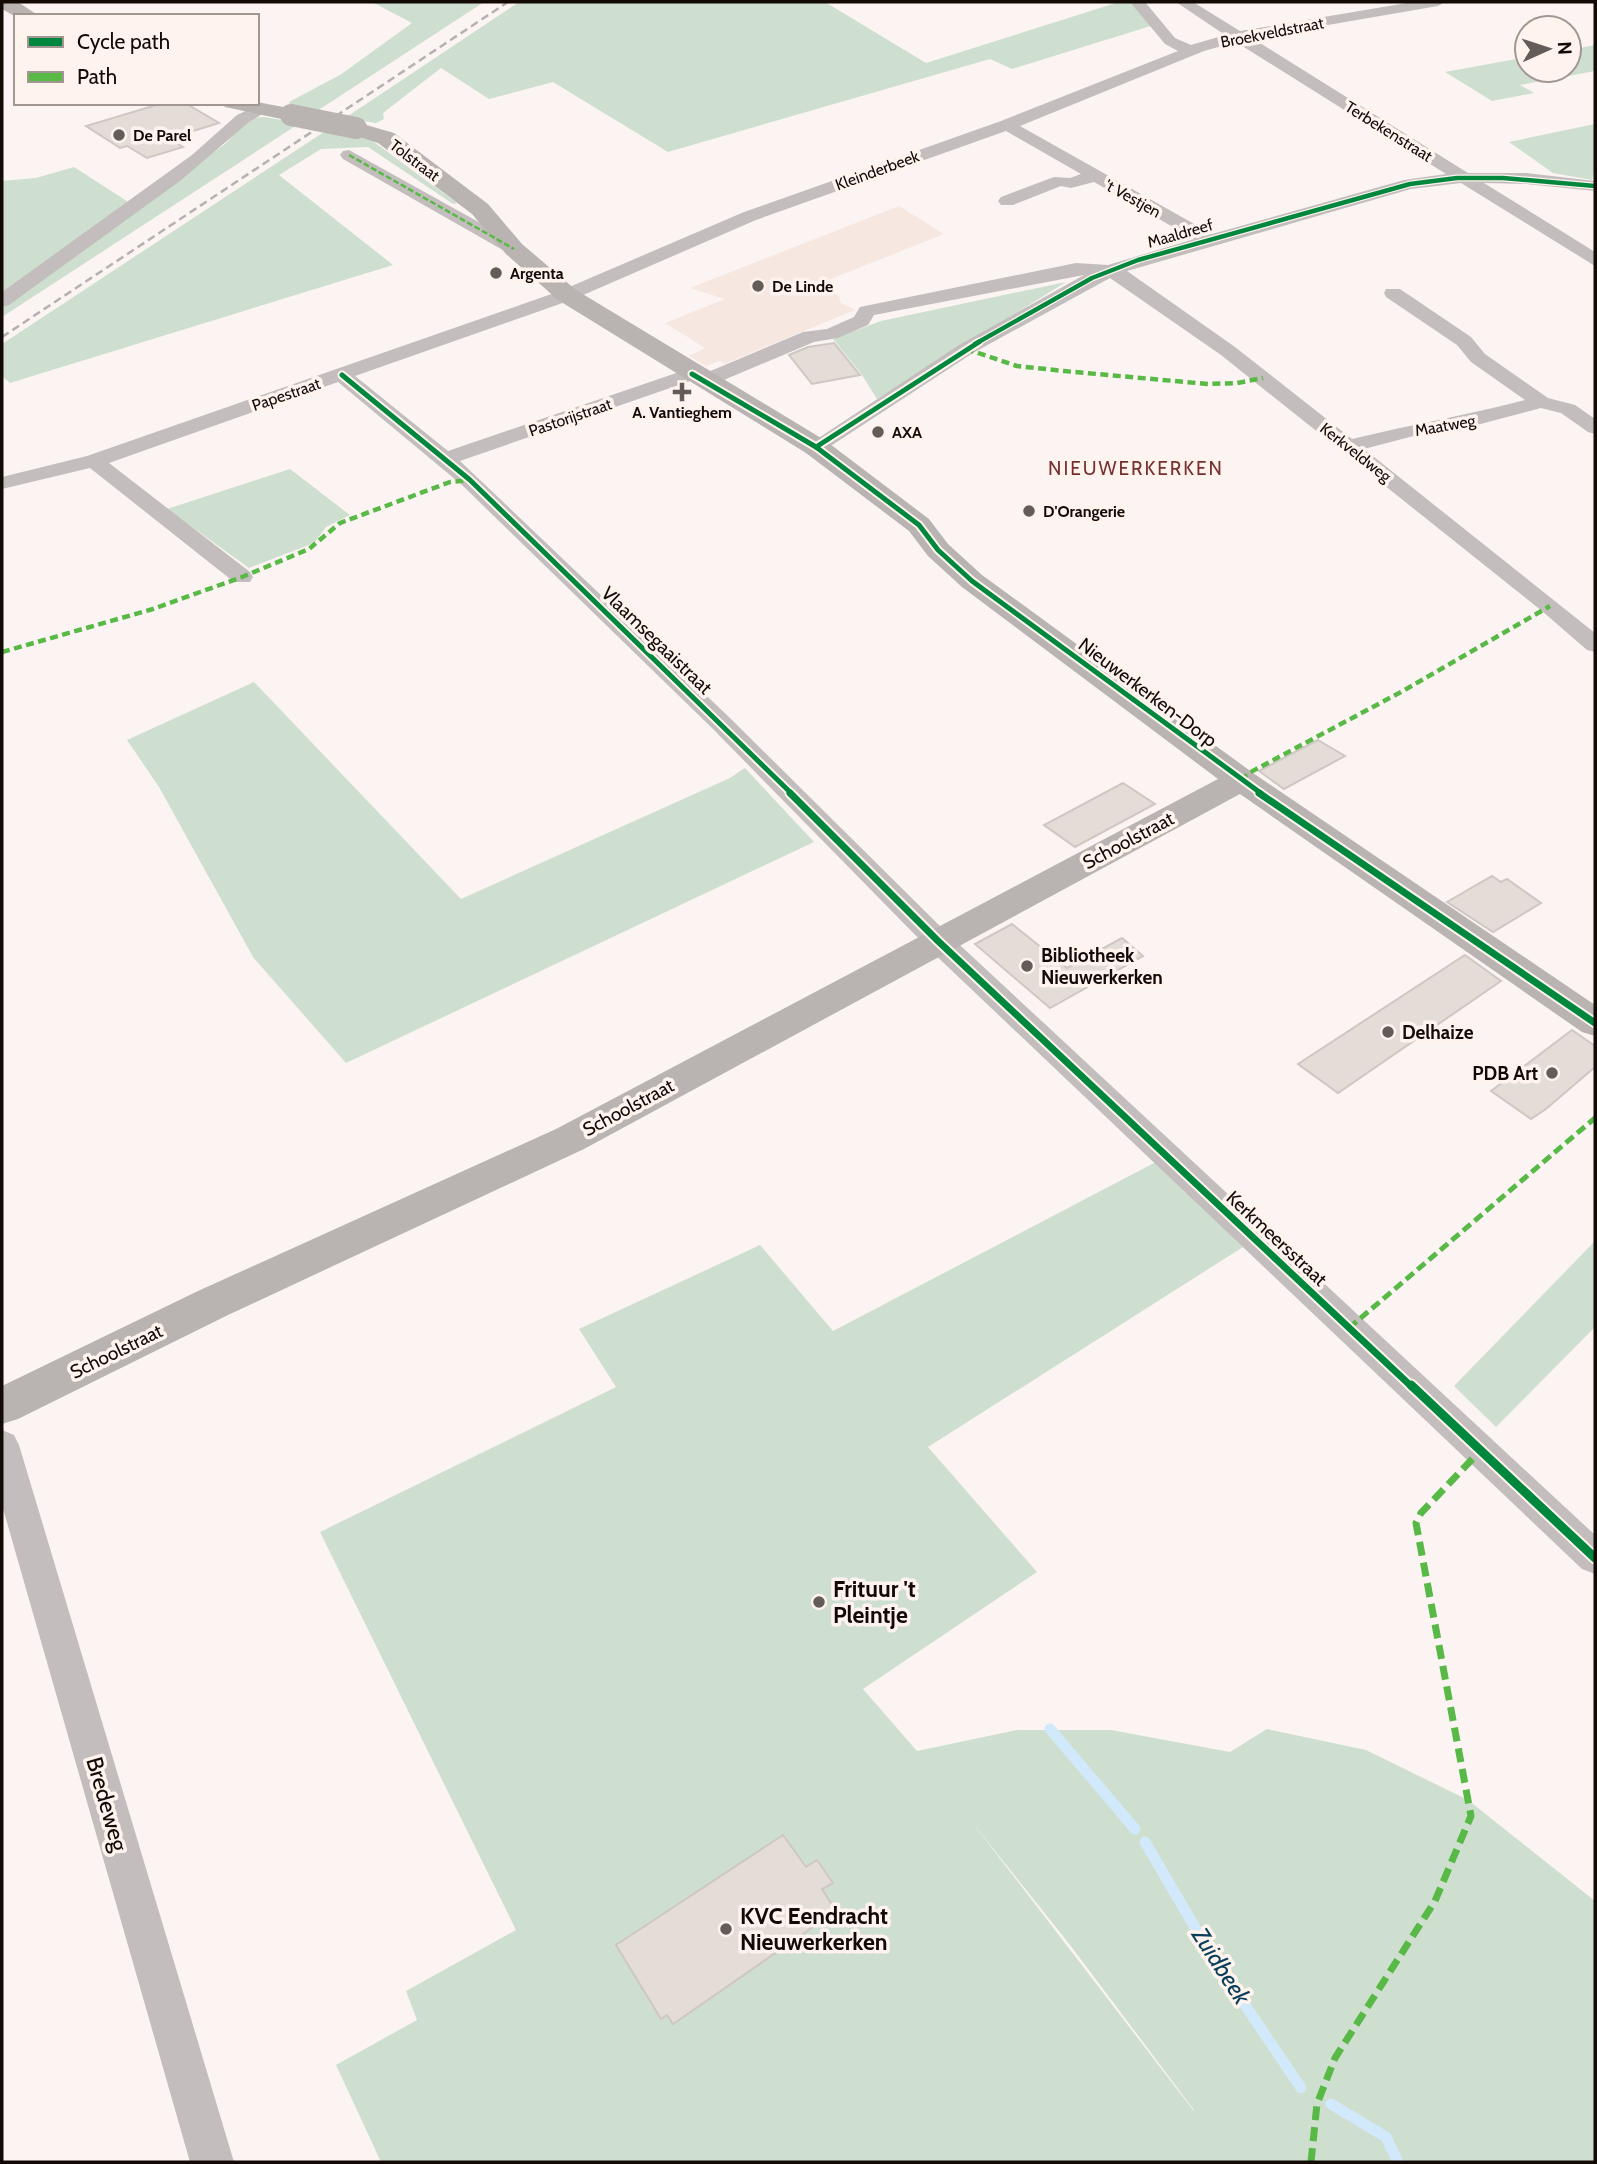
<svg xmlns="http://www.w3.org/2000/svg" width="1597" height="2164" viewBox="0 0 1597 2164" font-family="Cabin,sans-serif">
<rect width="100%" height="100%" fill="#fbf4f2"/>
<path fill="#f6e7e1" d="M899,206l45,28 -126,50 21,12 2,7 14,7 -131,54 -4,-3 -14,5 -17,-10 16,-8 -40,-25 60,-24 -35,-11z"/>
<g fill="#cedfcf" fill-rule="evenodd">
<path d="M372,2h112l-170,111 -24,-6 -1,-5 51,-27 72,-52z"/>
<path d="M519,2h306l101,61 193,-61h13l22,23 -142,44 -22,-10 -322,93 -115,-70 -64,17 -48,-31 -58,45 1,6 -8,4 -31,-5z"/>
<path d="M1595,45v26l-75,14 14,8 -42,8 -47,-29 82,-15v13h42v-20z"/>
<path d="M264,117l36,6 -298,194v-13l223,-160 25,-26z"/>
<path d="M1595,124v45l-3,11 -39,-7 -44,-31z"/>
<path d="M333,126l37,13 87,64 -4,1 -85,-57 -47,2 -42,26 114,90 -383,118 -8,-7v-32z"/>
<path d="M74,167l59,38 -131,91v-115l34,-3z"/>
<path d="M1066,282l-189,117 -15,-24 -29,-36 48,-18z"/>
<path d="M290,469l60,46 -24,12 -12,16 -65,25 -82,-59z"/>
<path d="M254,682l207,217 269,-121 15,-10 69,74 -468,221 -93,-106 -94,-170 -32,-47z"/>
<path d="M1156,1162l87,85 -315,200 109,125 -174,117 54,62 100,-21h94l119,22 37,-23 99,21 102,50 127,101v261h-1214l-45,-97 81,-45 -11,-29 110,-61 -196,-398 296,-145 -37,-58 181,-84 73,86zM972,1822l98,123 124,165h-1z"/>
<path d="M1595,1241v86l-99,100 -42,-41z"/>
</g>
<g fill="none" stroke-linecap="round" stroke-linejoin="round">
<g stroke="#d1e9fa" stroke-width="11">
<path d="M1050,1729l85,100"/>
<path d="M1145,1842l65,111 91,135"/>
<path d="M1331,2104l55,33 12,25"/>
</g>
</g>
<g fill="#e4dcd7" stroke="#cfc7c3" stroke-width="2">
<path d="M163,103h22l34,20 -42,13 5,3 -9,2 10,6 -36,11 -20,-12 -7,2 -34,-22z"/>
<path d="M834,343l26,32 -48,9 -23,-29 19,-8z"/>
<path d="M1318,740l27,16 -61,33 -25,-18z"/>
<path d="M1123,783l32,21 -80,43 -31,-22z"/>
<path d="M1492,876l9,6 6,-3 34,24 -48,29 -46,-30z"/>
<path d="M1012,924l55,44 55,-30 21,18 -93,52 -75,-64z"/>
<path d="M1465,955l36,26 -163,112 -40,-29z"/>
<path d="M1572,1030l23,16v21l-49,42 -15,10 -40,-28z"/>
<path d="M783,1835l23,32 11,-7 16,23 -11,6 14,22 -163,113 -6,-9 -6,4 -45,-74z"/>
</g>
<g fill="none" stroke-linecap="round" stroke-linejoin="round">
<g fill="#c3bebd" fill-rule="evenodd">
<path d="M1130,2h15l30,36 16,7 34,-10 -49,-33h17l47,29 173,-29h32l-7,4 -186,32 216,135h58l69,8v10l-69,-7 -42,-1 111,69v14l-134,-83 -50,6 -284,82 108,76 117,92c58,-14 115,-24 173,-39l-54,-38 -14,-17 -71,-48 -2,-4 2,-4h14l71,48 14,17 63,44 27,7 20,14v15l-7,-2 -27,-19 -20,-5 -87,23 -29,2 -61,16 231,184v19l-8,-2 -45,-39 -321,-256 -111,-77 -137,75 -150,98h-14l-4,-4 154,-102 125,-70 -210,40 -6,10 -30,13 -24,4 -102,43h-14l-2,-6 -236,82 270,257 218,216 647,601v39l-13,-5 -654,-621 -216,-220 -250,-243 -124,-103 -229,81 141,109 3,5 -3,5h-16l-144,-114 -88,21v-12l85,-21 473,-165 184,-79 257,-91 177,-70 -13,-7zM1236,42l210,132 -42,6 -192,54 -192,-108 184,-75zM1006,131l75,43 -11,4 -16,-1 -53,20 -3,4 3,4h12l48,-19 10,2 23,-6 100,57 -86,26 -32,-2 -216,44 -6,10 -27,12 -24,3 -102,43 -2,-5h-14l-237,81 -93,-75 219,-77 182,-79z"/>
<path d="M260,104l8,5 -2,3 -17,10 -69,59 -171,124 -7,2v-15l190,-137 45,-40z"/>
<path d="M349,150l171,95 3,4 -3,4h-12l-165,-94 -3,-4 3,-4z"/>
<path d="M2,1430l12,5 5,10 215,717h-44l-188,-657z"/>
</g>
<g fill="#b9b3b2" fill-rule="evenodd">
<path d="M2,2h16l21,14 -23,1 -14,-8z"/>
<path d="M257,102l42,8 3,5 -3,5 -8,1 -66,-14 -3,-4z"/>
<path d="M356,122l38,11 94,71 34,40 54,46 250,151 103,78 19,25 34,31 271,198 342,232v31l-13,-4 -342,-238 -656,355 -356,166 -210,104 -16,5v-38l196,-95 358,-162 662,-350 -256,-192 -34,-31 -19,-25 -103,-78 -248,-153 -52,-46 -34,-40 -94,-71 -30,-10 -3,-5 3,-5z"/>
</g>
<path stroke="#b6b1b0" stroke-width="2.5" stroke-dasharray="8 4.5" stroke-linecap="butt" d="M2,337l506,-335"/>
<path stroke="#b9b3b2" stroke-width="22" d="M291,115l65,13"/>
<path stroke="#58b947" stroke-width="2.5" stroke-dasharray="6 2.5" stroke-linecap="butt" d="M349,155l165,94"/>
<g stroke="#58b947" stroke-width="4.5" stroke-dasharray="8 4.5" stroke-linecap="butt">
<path d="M966,349l51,17 47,5 144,13 29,-1 26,-5"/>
<path d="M2,652l151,-43 89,-32 67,-28 31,-26 110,-41 20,-2"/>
<path d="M1241,780l8,-7 152,-81 149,-86"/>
</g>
<path stroke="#58b947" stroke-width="5" stroke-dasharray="10 5" stroke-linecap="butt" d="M1349,1328l246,-210"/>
<path stroke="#58b947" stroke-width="7" stroke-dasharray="14 7" stroke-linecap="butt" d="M1311,2162l6,-58 18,-46 100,-157 36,-85 -55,-293 5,-10 59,-62"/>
<defs>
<path id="cycleway-far3" d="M975,344l117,-66 46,-18 272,-76 47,-6h46l92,8"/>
<g id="cycleway-far2">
<path d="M692,374l124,73 103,78 19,25 34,31 290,213"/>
<path d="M342,375l128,105 322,314"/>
<path d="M816,447l163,-105"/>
</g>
<g id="cycleway-far1">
<path d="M790,793l148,148 474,446"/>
<path d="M1259,793l336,230"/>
</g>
<path id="cycleway" d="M1411,1385l184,173"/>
</defs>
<use href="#cycleway-far3" stroke="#fff3ee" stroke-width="7"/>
<use href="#cycleway-far2" stroke="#fff3ee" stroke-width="9"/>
<use href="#cycleway-far1" stroke="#fff3ee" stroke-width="11"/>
<use href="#cycleway" stroke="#fff3ee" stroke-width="13"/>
<use href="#cycleway-far3" stroke="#00873e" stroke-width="4.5"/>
<use href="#cycleway-far2" stroke="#00873e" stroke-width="5"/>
<use href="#cycleway-far1" stroke="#00873e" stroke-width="7"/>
<use href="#cycleway" stroke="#00873e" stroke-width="9"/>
</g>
<g fill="#645c59" stroke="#fff3ee" stroke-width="2.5">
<circle cx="119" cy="135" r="7"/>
<circle cx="496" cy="273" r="7"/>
<circle cx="758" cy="286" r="7"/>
<path d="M678.5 381.5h7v7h7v7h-7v7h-7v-7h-7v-7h7z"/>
<circle cx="878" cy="432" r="7"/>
<circle cx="1029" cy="511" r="7"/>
<circle cx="1027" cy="966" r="7"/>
<circle cx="1388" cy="1032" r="7"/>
<circle cx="1552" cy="1073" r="7"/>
<circle cx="819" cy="1602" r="7"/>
<circle cx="726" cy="1929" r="7"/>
</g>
<g text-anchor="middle" stroke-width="7" stroke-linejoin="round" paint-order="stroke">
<g font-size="16" fill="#130a06" stroke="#fff3ee">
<text transform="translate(1272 32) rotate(-11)" y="6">Broekveldstraat</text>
<text transform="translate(1389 131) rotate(32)" y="6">Terbekenstraat</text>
<text transform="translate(415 160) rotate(37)" y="6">Tolstraat</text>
<text transform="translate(877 170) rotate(-20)" y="6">Kleinderbeek</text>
<text transform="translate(1133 198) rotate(29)" y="6">'t Vestjen</text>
<text transform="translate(1180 233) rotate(-16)" y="6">Maaldreef</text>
<text transform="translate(286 394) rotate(-19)" y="6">Papestraat</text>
<text transform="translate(570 417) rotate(-19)" y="6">Pastorijstraat</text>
<text transform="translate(1445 425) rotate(-10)" y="6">Maatweg</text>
<text transform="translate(1356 452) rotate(38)" y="6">Kerkveldweg</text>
</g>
<g font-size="16" font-weight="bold" fill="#130a06" stroke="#fff3ee" text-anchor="start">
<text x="133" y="141">De Parel</text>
<text x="510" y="279">Argenta</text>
<text x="772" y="292">De Linde</text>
<text x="682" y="418" text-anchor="middle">A. Vantieghem</text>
<text x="892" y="438">AXA</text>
<text x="1043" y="517">D'Orangerie</text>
</g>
<g font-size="19" letter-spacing="2" fill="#773030" stroke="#fff3ee">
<text x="1136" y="475">NIEUWERKERKEN</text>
</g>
<g font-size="19" fill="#130a06" stroke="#fff3ee">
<text transform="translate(657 640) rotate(44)" y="7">Vlaamsegaaistraat</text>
<text transform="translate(1148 692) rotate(37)" y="7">Nieuwerkerken-Dorp</text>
<text transform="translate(1128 840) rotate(-28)" y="7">Schoolstraat</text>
<text transform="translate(628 1107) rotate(-28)" y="7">Schoolstraat</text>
<text transform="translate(1277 1238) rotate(43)" y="7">Kerkmeersstraat</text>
<text transform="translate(116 1351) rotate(-26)" y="7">Schoolstraat</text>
</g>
<g font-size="19" font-weight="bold" fill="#130a06" stroke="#fff3ee" text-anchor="start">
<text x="1041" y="962">Bibliotheek<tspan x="1041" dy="22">Nieuwerkerken</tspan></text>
<text x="1402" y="1039">Delhaize</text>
<text x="1538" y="1080" text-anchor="end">PDB Art</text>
</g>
<g font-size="23" font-weight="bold" fill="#130a06" stroke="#fff3ee" text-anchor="start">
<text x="833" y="1597">Frituur 't<tspan x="833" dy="26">Pleintje</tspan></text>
<text x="740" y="1924">KVC Eendracht<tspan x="740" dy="26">Nieuwerkerken</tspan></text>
</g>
<g font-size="23" fill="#130a06" stroke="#fff3ee">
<text transform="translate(107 1804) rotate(74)" y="8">Bredeweg</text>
</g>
<g font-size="24" font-style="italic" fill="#093e5a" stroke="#fff3ee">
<text transform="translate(1221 1966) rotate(57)" y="8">Zuidbeek</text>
</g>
</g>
<rect width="1597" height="2164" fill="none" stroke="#130a06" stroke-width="7"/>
<rect x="14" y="14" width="245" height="91" fill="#fff3ee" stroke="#a19691" stroke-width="2"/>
<rect x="28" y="37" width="35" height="10" fill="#00873e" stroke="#a19691" stroke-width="2"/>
<text x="77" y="49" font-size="21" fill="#130a06">Cycle path</text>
<rect x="28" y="72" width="35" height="10" fill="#58b947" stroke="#a19691" stroke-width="2"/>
<text x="77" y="84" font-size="21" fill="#130a06">Path</text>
<g transform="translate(1548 49) rotate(87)"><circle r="33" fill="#fff3ee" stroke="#a19691" stroke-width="2"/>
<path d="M0-5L12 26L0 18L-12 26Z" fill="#645c59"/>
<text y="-10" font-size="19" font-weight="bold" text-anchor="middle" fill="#130a06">N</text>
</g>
</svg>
